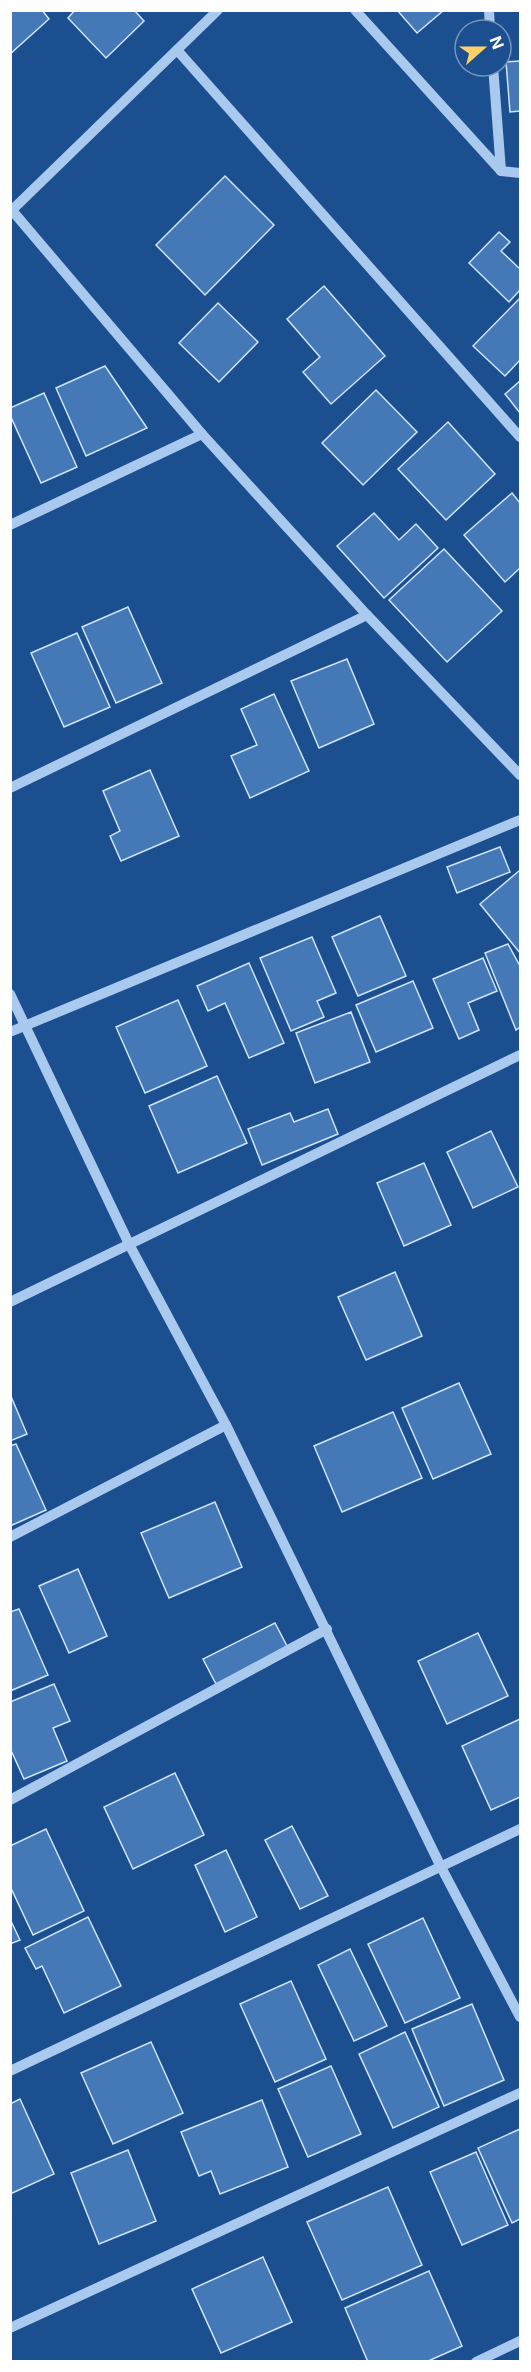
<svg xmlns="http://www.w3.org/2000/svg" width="531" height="2372" viewBox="0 0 531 2372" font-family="Inter,sans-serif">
<rect width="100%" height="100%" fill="#1b4f8f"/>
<g fill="#4478b7" stroke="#cfe3fa" stroke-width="1.5">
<path d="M10,10h32l7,9 -39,35z"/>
<path d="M75,10h59l10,11 -38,37 -38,-40z"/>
<path d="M397,10h47l-27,23z"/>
<path d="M520,61v50l-10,1 -4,-50z"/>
<path d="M225,176l49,49 -69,70 -49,-50z"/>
<path d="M499,232l11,10 -9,9 19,18v21l-11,12 -40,-39z"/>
<path d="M324,286l61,70 -54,48 -28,-32 17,-15 -33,-38z"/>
<path d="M520,298v62l-15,16 -32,-30z"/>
<path d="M218,303l40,39 -39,40 -40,-39z"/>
<path d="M105,366l42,62 -61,28 -30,-68z"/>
<path d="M520,381v32l-15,-19z"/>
<path d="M376,390l41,42 -54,53 -41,-42z"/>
<path d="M44,393l33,74 -36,16 -31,-68v-7z"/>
<path d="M448,422l47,52 -49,46 -48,-51z"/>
<path d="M512,493l8,10v65l-15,14 -41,-47z"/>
<path d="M374,513l25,27 17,-16 22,24 -54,50 -47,-52z"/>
<path d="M444,549l58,62 -55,51 -58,-62z"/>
<path d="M128,607l34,76 -46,20 -34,-76z"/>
<path d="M77,633l33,74 -46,20 -33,-74z"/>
<path d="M347,659l27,65 -55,24 -28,-67z"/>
<path d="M274,694l35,77 -59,27 -19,-42 26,-11 -16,-36z"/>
<path d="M150,770l29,66 -58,25 -11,-25 10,-5 -17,-40z"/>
<path d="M500,847l10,25 -53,21 -10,-26z"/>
<path d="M520,870v83l-40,-49z"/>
<path d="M380,916l26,60 -48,20 -26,-59z"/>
<path d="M312,937l24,56 -19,8 7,16 -33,14 -31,-73z"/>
<path d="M508,944l12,22v61l-4,3 -31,-77z"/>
<path d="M483,958l14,33 -29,12 11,27 -20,9 -26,-60z"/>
<path d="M249,963l35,80 -35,15 -24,-55 -17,8 -11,-25z"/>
<path d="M413,981l20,47 -57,24 -20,-47z"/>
<path d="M178,1000l29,66 -62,27 -29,-66z"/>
<path d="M351,1012l19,50 -55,21 -19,-50z"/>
<path d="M217,1076l30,67 -69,30 -29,-67z"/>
<path d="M328,1109l10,25 -76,31 -14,-36 42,-16 4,9z"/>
<path d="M491,1131l27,56 -45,21 -26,-56z"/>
<path d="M424,1163l27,62 -47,21 -27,-63z"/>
<path d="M395,1272l27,64 -56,24 -28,-63z"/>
<path d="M459,1383l32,71 -58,25 -31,-71z"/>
<path d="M10,1394l17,40 -17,7z"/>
<path d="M393,1412l29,66 -80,34 -28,-66z"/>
<path d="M16,1444l30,66 -36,16v-80z"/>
<path d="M215,1502l27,65 -73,31 -28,-65z"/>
<path d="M78,1569l29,67 -38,17 -30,-67z"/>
<path d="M19,1609l29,66 -38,16v-79z"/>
<path d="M275,1623l13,25 -72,36 -13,-25z"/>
<path d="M478,1633l30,63 -61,28 -29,-63z"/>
<path d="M54,1684l16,37 -17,7 14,33 -43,18 -14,-31v-46z"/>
<path d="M520,1719v78l-29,13 -29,-64z"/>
<path d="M175,1773l29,62 -71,34 -29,-62z"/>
<path d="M292,1826l36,70 -28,13 -35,-69z"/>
<path d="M46,1829l38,82 -51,24 -23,-49v-40z"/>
<path d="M226,1850l31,67 -32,15 -30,-67z"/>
<path d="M88,1917l33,69 -57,27 -22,-47 -6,3 -11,-21z"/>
<path d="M423,1918l37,80 -55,25 -37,-79z"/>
<path d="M10,1919l10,21 -10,4z"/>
<path d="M350,1949l37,77 -33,15 -36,-76z"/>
<path d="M291,1981l35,78 -51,23 -35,-78z"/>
<path d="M472,2004l32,76 -60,26 -32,-77z"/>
<path d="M405,2032l34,75 -46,21 -34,-74z"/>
<path d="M151,2042l32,71 -70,31 -32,-71z"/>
<path d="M331,2066l30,68 -53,23 -30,-68z"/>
<path d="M20,2099l34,75 -44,20v-90z"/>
<path d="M262,2100l26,67 -68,27 -9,-23 -12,5 -18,-44z"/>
<path d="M520,2129v90l-8,4 -34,-75z"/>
<path d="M128,2150l28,71 -57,23 -28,-71z"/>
<path d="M476,2152l32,73 -46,20 -32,-73z"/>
<path d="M388,2187l34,78 -80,35 -35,-78z"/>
<path d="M263,2257l29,65 -71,31 -29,-64z"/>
<path d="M429,2271l33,75 -36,16h-58l-23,-54z"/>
</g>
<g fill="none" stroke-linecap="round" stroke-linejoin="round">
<g stroke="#a9c9ee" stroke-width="10">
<path d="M355,10l146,161 19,2"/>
<path d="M489,10l1,20"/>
<path d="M177,50l343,387"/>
<path d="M493,66l8,105"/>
<path d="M10,208l192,226 165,181 153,160"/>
<path d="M10,212l208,-202"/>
<path d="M10,525l192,-91"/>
<path d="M10,788l357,-173"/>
<path d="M10,994l120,252 96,179 215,442 79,150"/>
<path d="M10,1032l510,-212"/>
<path d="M10,1302l510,-247"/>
<path d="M10,1537l216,-112"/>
<path d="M10,1800l317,-171"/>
<path d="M10,2071l510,-242"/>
<path d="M10,2328l510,-235"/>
<path d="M476,2362l44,-21"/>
</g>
</g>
<rect width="531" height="2372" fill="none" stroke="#ffffff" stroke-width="24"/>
<g transform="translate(483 48) rotate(69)"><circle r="28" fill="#1b4f8f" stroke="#7695bc" stroke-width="1.5"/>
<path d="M0-4.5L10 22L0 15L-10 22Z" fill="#ffd166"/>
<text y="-9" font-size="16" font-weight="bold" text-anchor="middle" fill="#ffffff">N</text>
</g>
</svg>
